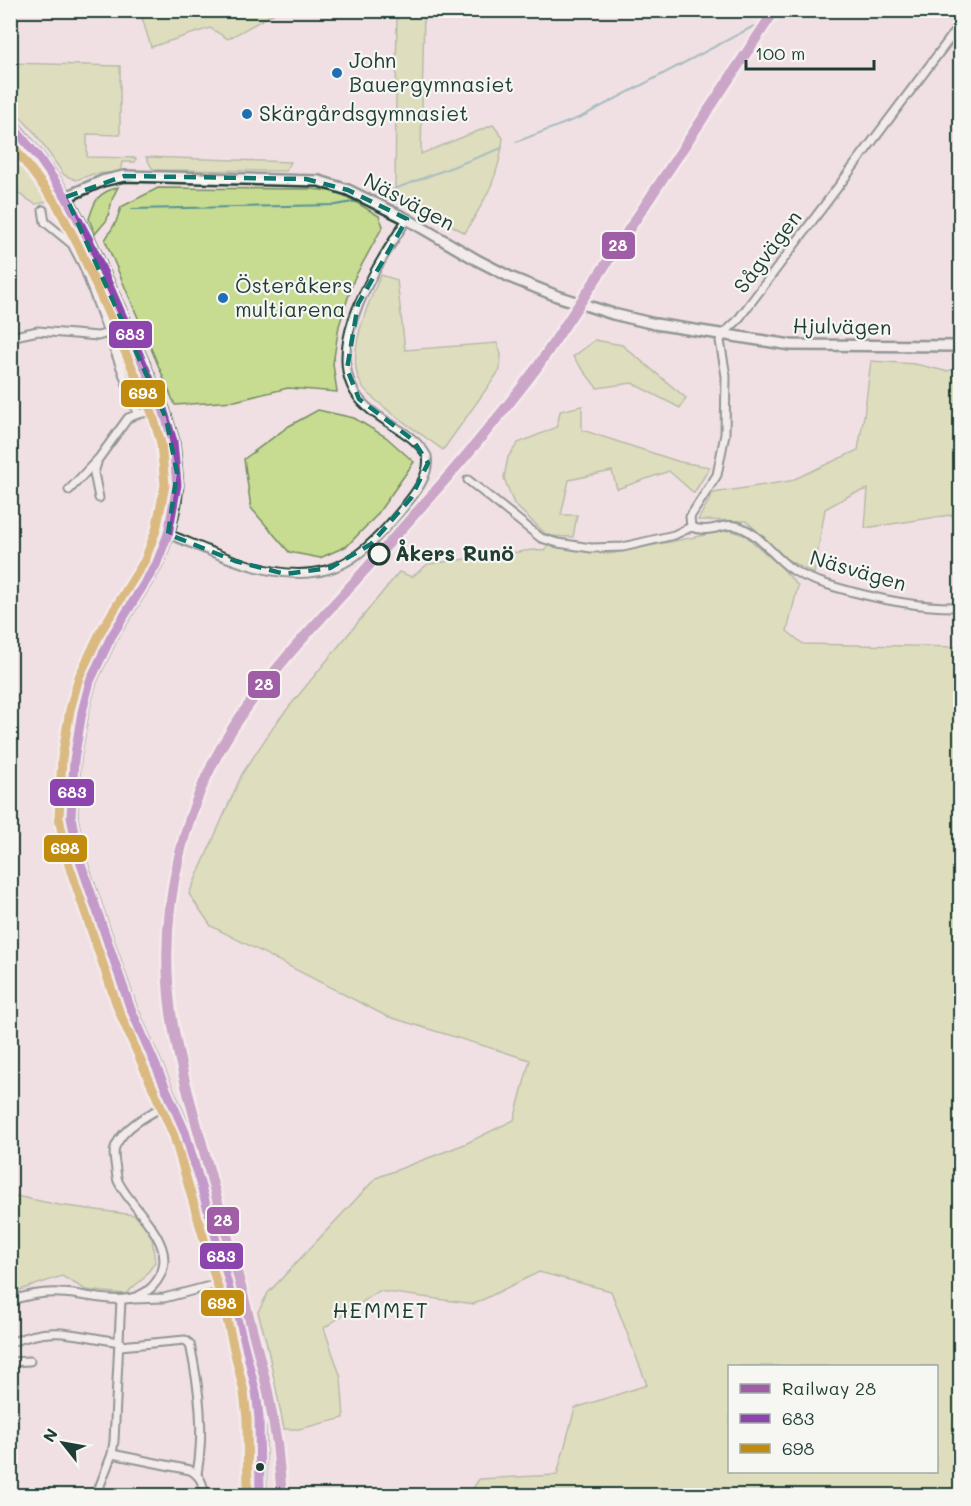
<svg xmlns="http://www.w3.org/2000/svg" width="971" height="1506" viewBox="0 0 971 1506" font-family="Mali,sans-serif">
<rect width="100%" height="100%" fill="#f1e0e3"/>
<filter id="ink" filterUnits="userSpaceOnUse"><feTurbulence type="fractalNoise" baseFrequency=".0167" numOctaves="2"/><feDisplacementMap in="SourceGraphic" scale="12" xChannelSelector="R" yChannelSelector="G"/><feConvolveMatrix kernelMatrix="1 2 1 2 8 2 1 2 1" color-interpolation-filters="sRGB"/></filter>
<g filter="url(#ink)">
<g fill="#c7db91" stroke="#738c62" stroke-width="1.5" fill-rule="evenodd">
<path d="M140,11v-1l138,1 -50,28 -18,-11 -59,19z"/>
<path d="M397,11h27l-3,143 72,-29 10,13c-4,40 -18,62 -38,95l-70,-40z"/>
<path d="M11,63l109,3v69l-33,-1v23l49,1 -1,4h-13l-2,10 -27,2 -17,6 -12,-5 -29,-42 -24,-26z"/>
<path d="M10,129l45,59c-2,13 -9,15 -20,16l-24,-15z"/>
<path d="M146,157l145,5 -5,9 -130,-1 -4,-2z"/>
<path d="M118,187l-5,10 -6,23 -12,14 -6,-15c6,-20 9,-26 29,-32z"/>
<path d="M158,188l154,1 27,3 40,24 4,10 -29,53 -15,47 -6,38 4,28 -49,-4 -53,13 -60,4 -70,-165 11,-18 5,-15z"/>
<path d="M381,275l16,5 8,70 92,-7 4,11 -1,16 -57,80c-18,-14 -72,-48 -82,-66 -16,-29 7,-81 20,-109z"/>
<path d="M595,340l27,5 64,53 -6,10 -48,-25 -35,5 -24,-31z"/>
<path d="M871,361l44,3 30,7 15,-2v147l-10,-1 -85,13 3,-39 -16,5 -27,15 -11,65 -32,-17 -15,-17 -21,-19 -48,-1 15,-27 77,-12 68,-31 6,-34z"/>
<path d="M582,406v24l98,32 30,5 -16,26 -25,-22 -52,18 -5,-18 -43,9 -8,35h16l-4,22 -25,-1 -34,-32 -10,-26 4,-21 10,-14 39,-16 3,-16z"/>
<path d="M318,410l36,8 32,19 28,25 -38,54 -29,30 -27,12 -31,-6 -38,-44 -7,-49 45,-33z"/>
<path d="M727,529l19,7 36,32 16,18 -11,45 16,13 157,3v848h-491l10,-16 78,-4 18,-67 72,-23 -36,-94 -72,-19 -65,32 -95,-13 -55,37 17,50 3,40 -45,11h-15l-17,-85 -9,-32 10,-19 108,-115 89,-34 49,-24 16,-60 -144,-44 -175,-90 -22,-32 53,-120 34,-51 123,-151 13,5 16,-13 105,-14 11,1 4,-6 61,9 91,-18zM730,1366h206v106h-206z"/>
<path d="M11,1195l48,10 75,10 17,16 4,31 -11,16 -19,16 -39,-4 -24,-14 -51,17z"/>
</g>
<g fill="none" stroke-linecap="round" stroke-linejoin="round">
<g stroke="#579396" stroke-width="2">
<path d="M516,142l65,-25 173,-91"/>
<path d="M392,190l110,-42"/>
<path d="M132,209l204,-4 22,-4"/>
</g>
<defs>
<g id="minor">
<path d="M43,210l2,12 27,22 12,23 54,147"/>
<path d="M10,337l28,-6 60,5 10,-3"/>
<path d="M97,463l-3,10 5,25"/>
<path d="M468,480l73,58 17,5 33,5 32,-1 51,-12 17,-8"/>
<path d="M69,490l30,-32 29,-40 10,-4 25,-5"/>
<path d="M691,527l-1,-10 27,-42 8,-41 1,-58 -6,-35 3,-7 14,-13 223,-296"/>
<path d="M691,527c21,8 32,-6 49,0 21,8 34,31 53,43 13,9 27,12 42,17 41,12 82,21 125,20"/>
<path d="M168,534c54,21 127,61 183,25 19,-12 35,-30 49,-47 12,-15 31,-36 27,-56 -13,-23 -42,-32 -60,-49 -55,-49 12,-143 40,-188"/>
<path d="M134,1299l30,-1 65,-17"/>
<path d="M10,1301c17,-6 32,-9 50,-8 29,0 68,18 92,-6 36,-38 -19,-74 -34,-106 -2,-6 -2,-13 -3,-18 -1,-6 -2,-13 1,-18 10,-21 38,-33 57,-44"/>
<path d="M10,1343c45,-19 65,-7 110,-1"/>
<path d="M120,1346l65,-6 5,4c9,43 15,86 7,130"/>
<path d="M10,1362l20,-1"/>
<path d="M112,1454l78,16c11,6 13,14 15,26"/>
<path d="M96,1496l16,-42 2,-13 7,-141"/>
</g>
<path id="tertiary" d="M66,197l36,-16 22,-5 195,5 29,9 59,29 70,41 35,18 45,18 56,18 42,10 136,21 169,1"/>
<path id="secondary" d="M10,122l29,36 27,39 24,45 73,167 10,32 4,44 -2,18 -7,31 -12,31 -45,72 -21,44 -8,31 -8,48 -3,57 9,44 50,146 55,125 53,180 18,78 3,28 1,78"/>
</defs>
<use href="#minor" stroke="#1f3d34" stroke-width="11"/>
<use href="#tertiary" stroke="#1f3d34" stroke-width="14"/>
<use href="#secondary" stroke="#1f3d34" stroke-width="15"/>
<use href="#minor" stroke="#f6f6f2" stroke-width="7"/>
<use href="#tertiary" stroke="#f6f6f2" stroke-width="9"/>
<use href="#secondary" stroke="#f6f6f2" stroke-width="10"/>
<defs>
<path id="bus-1" d="M10,123l29,35 27,39 24,45 73,167 10,32 4,44 -9,49 -12,31 -45,72 -21,44 -8,31 -8,48 -3,57 9,44 50,146 55,125 53,180 18,78 3,28 1,78"/>
<path id="bus-2" d="M10,142l46,61 23,44 73,166 9,30 4,42 -9,45 -11,30 -44,71 -22,46 -9,33 -8,48 -3,60 10,47 50,146 55,125 52,179 18,77 3,27 1,77"/>
</defs>
<use href="#bus-1" stroke="#f6f6f2" stroke-width="14"/>
<use href="#bus-2" stroke="#f6f6f2" stroke-width="14"/>
<use href="#bus-1" stroke="#8e44ad" stroke-width="9"/>
<use href="#bus-2" stroke="#c18c0d" stroke-width="9"/>
<defs>
<path id="rail-1" d="M282,1496l-5,-53 -9,-51c-19,-80 -42,-159 -63,-237 -13,-47 -27,-94 -34,-142 -14,-104 12,-215 72,-300 35,-51 80,-96 121,-142 60,-67 120,-133 174,-205l237,-356"/>
</defs>
<use href="#rail-1" stroke="#f6f6f2" stroke-width="15"/>
<use href="#rail-1" stroke="#a05ea6" stroke-width="10"/>
</g>
</g>
<path d="M0 0H971V1506H0ZM124,176l182,3 42,11 59,29 -49,85 -11,65 12,30 54,41 15,23 -17,35 -40,46 -41,24 -45,6 -50,-13 -67,-27 9,-61 -11,-55 -100,-221z" fill="#f1e0e3" fill-opacity=".55" fill-rule="evenodd"/>
<path fill="none" stroke="#0f766e" stroke-width="4.5" stroke-dasharray="12 8" stroke-linejoin="round" d="M124,176l182,3 42,11 59,29 -49,85 -11,65 12,30 54,41 15,23 -17,35 -40,46 -41,24 -45,6 -50,-13 -67,-27 9,-61 -11,-55 -100,-221z"/>
<g fill="#1f6fb2" stroke="#f6f6f2" stroke-width="2">
<circle cx="337" cy="73" r="6"/>
<circle cx="247" cy="114" r="6"/>
<circle cx="223" cy="298" r="6"/>
</g>
<circle fill="#f6f6f2" stroke="#1f3d34" stroke-width="3" cx="379" cy="554" r="10"/>
<circle fill="#1f3d34" stroke="#f6f6f2" stroke-width="2" cx="260" cy="1467" r="5"/>
<g text-anchor="middle" stroke-width="4.5" stroke-linejoin="round" paint-order="stroke">
<g font-size="21" fill="#1f3d34" stroke="#f6f6f2" text-anchor="start">
<text x="349" y="68">John<tspan x="349" dy="24">Bauergymnasiet</tspan></text>
<text x="259" y="121">Skärgårdsgymnasiet</text>
<text x="235" y="293">Österåkers<tspan x="235" dy="24">multiarena</tspan></text>
</g>
<g font-size="21" fill="#1f3d34" stroke="#f6f6f2">
<text transform="translate(409 202) rotate(28)" y="7">Näsvägen</text>
<text transform="translate(768 252) rotate(-53)" y="7">Sågvägen</text>
<text transform="translate(842 327) rotate(1)" y="7">Hjulvägen</text>
<text transform="translate(858 571) rotate(16)" y="7">Näsvägen</text>
</g>
<g font-size="21" font-weight="bold" fill="#1f3d34" stroke="#f6f6f2" text-anchor="start">
<text x="395" y="561">Åkers Runö</text>
</g>
<g font-size="22" letter-spacing="1.5" fill="#1f3d34" stroke="#f6f6f2">
<text x="381" y="1318">HEMMET</text>
</g>
</g>
<g stroke="#f6f6f2" stroke-width="2">
<rect x="601" y="231" width="35" height="29" rx="6" fill="#a05ea6"/>
<rect x="108" y="320" width="45" height="29" rx="6" fill="#8e44ad"/>
<rect x="120" y="379" width="46" height="29" rx="6" fill="#c18c0d"/>
<rect x="247" y="670" width="34" height="29" rx="6" fill="#a05ea6"/>
<rect x="49" y="778" width="46" height="29" rx="6" fill="#8e44ad"/>
<rect x="43" y="834" width="45" height="29" rx="6" fill="#c18c0d"/>
<rect x="206" y="1206" width="34" height="29" rx="6" fill="#a05ea6"/>
<rect x="199" y="1242" width="45" height="28" rx="6" fill="#8e44ad"/>
<rect x="200" y="1289" width="45" height="28" rx="6" fill="#c18c0d"/>
</g>
<g font-size="16" text-anchor="middle" font-weight="bold" fill="#fff">
<text x="618" y="251">28</text>
<text x="130" y="340">683</text>
<text x="143" y="399">698</text>
<text x="264" y="690">28</text>
<text x="72" y="798">683</text>
<text x="65" y="854">698</text>
<text x="223" y="1226">28</text>
<text x="221" y="1262">683</text>
<text x="222" y="1309">698</text>
</g>
<rect width="971" height="1506" fill="none" stroke="#f6f6f2" stroke-width="36"/>
<rect x="18" y="18" width="935" height="1470" fill="none" stroke="#1f3d34" stroke-width="2" filter="url(#ink)"/>
<rect x="728" y="1365" width="210" height="108" fill="#f6f6f2" stroke="#a0aca6" stroke-width="1.5"/>
<rect x="740" y="1384" width="30" height="9" fill="#a05ea6" stroke="#a0aca6" stroke-width="1.5"/>
<text x="782" y="1395" font-size="18" fill="#1f3d34">Railway 28</text>
<rect x="740" y="1414" width="30" height="9" fill="#8e44ad" stroke="#a0aca6" stroke-width="1.5"/>
<text x="782" y="1425" font-size="18" fill="#1f3d34">683</text>
<rect x="740" y="1444" width="30" height="9" fill="#c18c0d" stroke="#a0aca6" stroke-width="1.5"/>
<text x="782" y="1455" font-size="18" fill="#1f3d34">698</text>
<g transform="translate(63 1443) rotate(301)" stroke="#f6f6f2" stroke-width="4.5" paint-order="stroke">
<path d="M0-4.5L10 22L0 15L-10 22Z" fill="#1f3d34"/>
<text y="-9" font-size="16" font-weight="bold" text-anchor="middle" fill="#1f3d34">N</text>
</g>
<path d="M746 60v9h128v-9" fill="none" stroke="#1f3d34" stroke-width="3"/>
<text x="755" y="60" font-size="18" fill="#1f3d34" stroke="#f6f6f2" stroke-width="4.5" paint-order="stroke">100 m</text>
</svg>
